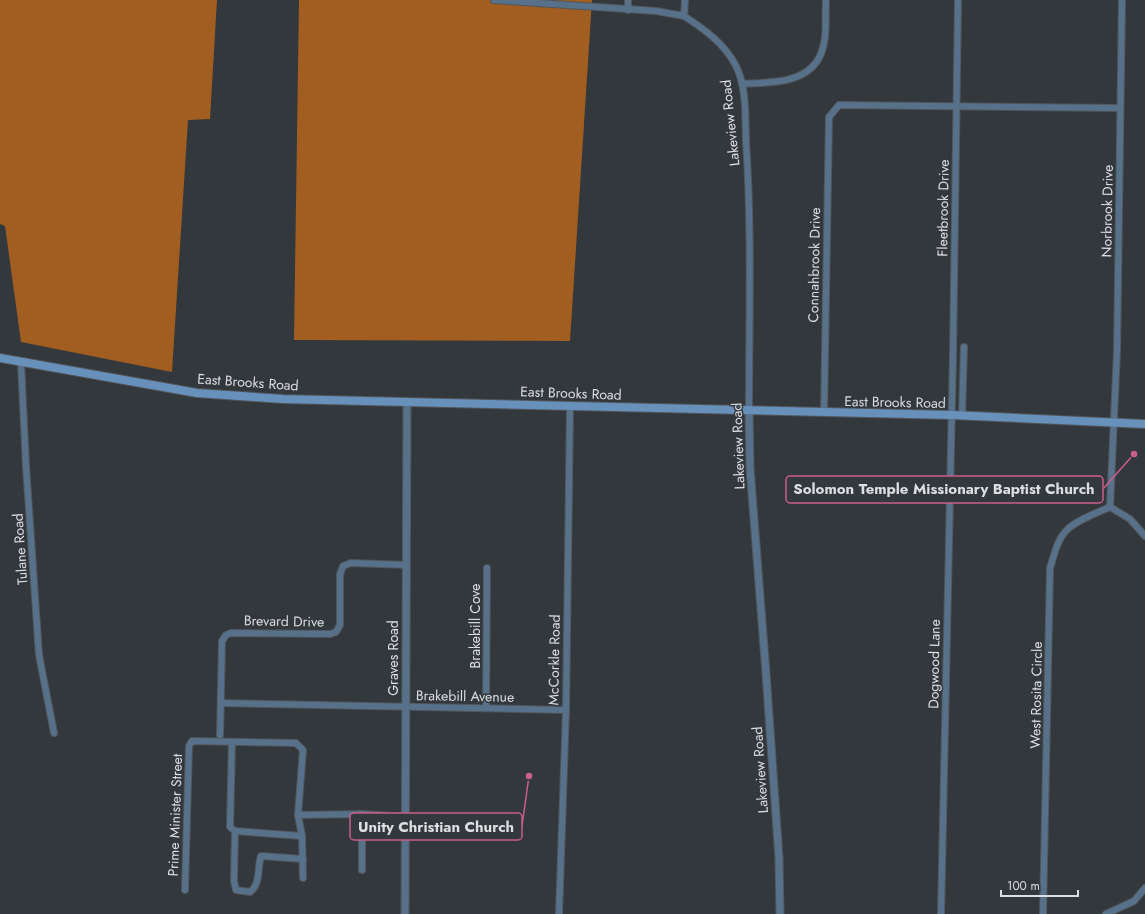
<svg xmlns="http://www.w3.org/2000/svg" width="1145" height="914" viewBox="0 0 1145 914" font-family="Jost,sans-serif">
<rect width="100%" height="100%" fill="#33383d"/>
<g fill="#a15e20">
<path d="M0,0h217l-7,119 -22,1 -16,252 -151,-30 -16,-116 -5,-2z"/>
<path d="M299,0h293l-22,341 -276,-1z"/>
</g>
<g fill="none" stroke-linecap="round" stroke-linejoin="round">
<defs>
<g id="minor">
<path d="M494,0l162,11 28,5"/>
<path d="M685,0l-1,16c20,13 41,28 52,50 11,22 9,51 10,75 6,90 3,180 3,270"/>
<path d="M628,10v-10"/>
<path d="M742,84c33,-2 75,0 82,-41 3,-13 1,-29 2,-43"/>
<path d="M21,363l5,103 13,189 15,78"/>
<path d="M824,413l5,-296 10,-12 281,3"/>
<path d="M962,416l2,-69"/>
<path d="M1110,507l7,-156 5,-351"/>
<path d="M1110,507l20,12 15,17"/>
<path d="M221,703l345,7"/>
<path d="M486,708l1,-140"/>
<path d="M220,735l2,-94 4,-6 5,-2 99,1 6,-2 4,-7v-51l3,-8 8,-3 56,2"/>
<path d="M232,742l-2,85 5,4 -1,50 2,9 14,2c11,-8 7,-24 11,-36l42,3"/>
<path d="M362,814v56"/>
<path d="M298,815l64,-1 44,3"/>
<path d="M235,831l67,5"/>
<path d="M185,890l4,-144 3,-5 104,2 7,7 -5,65 4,21 1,42"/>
<path d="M559,914l7,-204 4,-303"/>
<path d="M941,914l12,-559 5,-355"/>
<path d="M1043,914l7,-346c4,-12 7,-28 16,-37 8,-10 33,-19 44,-24"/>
<path d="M1106,914l28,-13 11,-13"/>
</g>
<g id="tertiary">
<path d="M749,411l1,57 16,205 13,185 1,56"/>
<path d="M405,914l2,-512"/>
</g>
<path id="secondary" d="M0,358l197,35 86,6 669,16 193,9"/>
</defs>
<use href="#minor" stroke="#51565b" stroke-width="8"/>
<use href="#tertiary" stroke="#51565b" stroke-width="9"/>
<use href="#secondary" stroke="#51565b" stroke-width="10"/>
<use href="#minor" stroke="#57718b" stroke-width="6"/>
<use href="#tertiary" stroke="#57718b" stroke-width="7"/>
<use href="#secondary" stroke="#6790ba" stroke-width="8"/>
</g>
<g text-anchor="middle" stroke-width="3" stroke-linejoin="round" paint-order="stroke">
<g font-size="14" fill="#dcdfe2" stroke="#33383d">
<text transform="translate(730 123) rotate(-96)" y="5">Lakeview Road</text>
<text transform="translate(943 208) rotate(-89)" y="5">Fleetbrook Drive</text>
<text transform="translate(1107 211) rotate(-89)" y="5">Norbrook Drive</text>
<text transform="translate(814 265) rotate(-89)" y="5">Connahbrook Drive</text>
<text transform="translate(248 382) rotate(4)" y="5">East Brooks Road</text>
<text transform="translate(571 393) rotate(2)" y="5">East Brooks Road</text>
<text transform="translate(895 402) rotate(1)" y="5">East Brooks Road</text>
<text transform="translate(738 446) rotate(-92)" y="5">Lakeview Road</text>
<text transform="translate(20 549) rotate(-94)" y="5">Tulane Road</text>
<text transform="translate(284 621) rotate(1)" y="5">Brevard Drive</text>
<text transform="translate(475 626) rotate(-90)" y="5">Brakebill Cove</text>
<text transform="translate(393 658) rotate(-90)" y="5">Graves Road</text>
<text transform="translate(554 660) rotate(-89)" y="5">McCorkle Road</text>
<text transform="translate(934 664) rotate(-89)" y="5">Dogwood Lane</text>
<text transform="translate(1036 695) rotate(-89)" y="5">West Rosita Circle</text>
<text transform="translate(465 696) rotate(1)" y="5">Brakebill Avenue</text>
<text transform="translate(760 770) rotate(-94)" y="5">Lakeview Road</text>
<text transform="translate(175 815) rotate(-88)" y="5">Prime Minister Street</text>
</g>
</g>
<path fill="none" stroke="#cb5e8a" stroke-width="1.5" d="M1134 454L1103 489M529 776L522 826"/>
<g fill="#cb5e8a" stroke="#33383d" stroke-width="1.5">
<circle cx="1134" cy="454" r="4"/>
<circle cx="529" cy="776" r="4"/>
</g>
<g fill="#33383d" stroke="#cb5e8a" stroke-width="1.5">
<rect x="786" y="476" width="317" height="27" rx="4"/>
<rect x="350" y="813" width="172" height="27" rx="4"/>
</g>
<g font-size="15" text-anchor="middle" font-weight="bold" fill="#dcdfe2">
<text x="944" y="494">Solomon Temple Missionary Baptist Church</text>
<text x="436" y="832">Unity Christian Church</text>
</g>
<path d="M1001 890v6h77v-6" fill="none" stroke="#dcdfe2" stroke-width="2"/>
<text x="1007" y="890" font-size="12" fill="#dcdfe2" stroke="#33383d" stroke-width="3" paint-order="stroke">100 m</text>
</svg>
